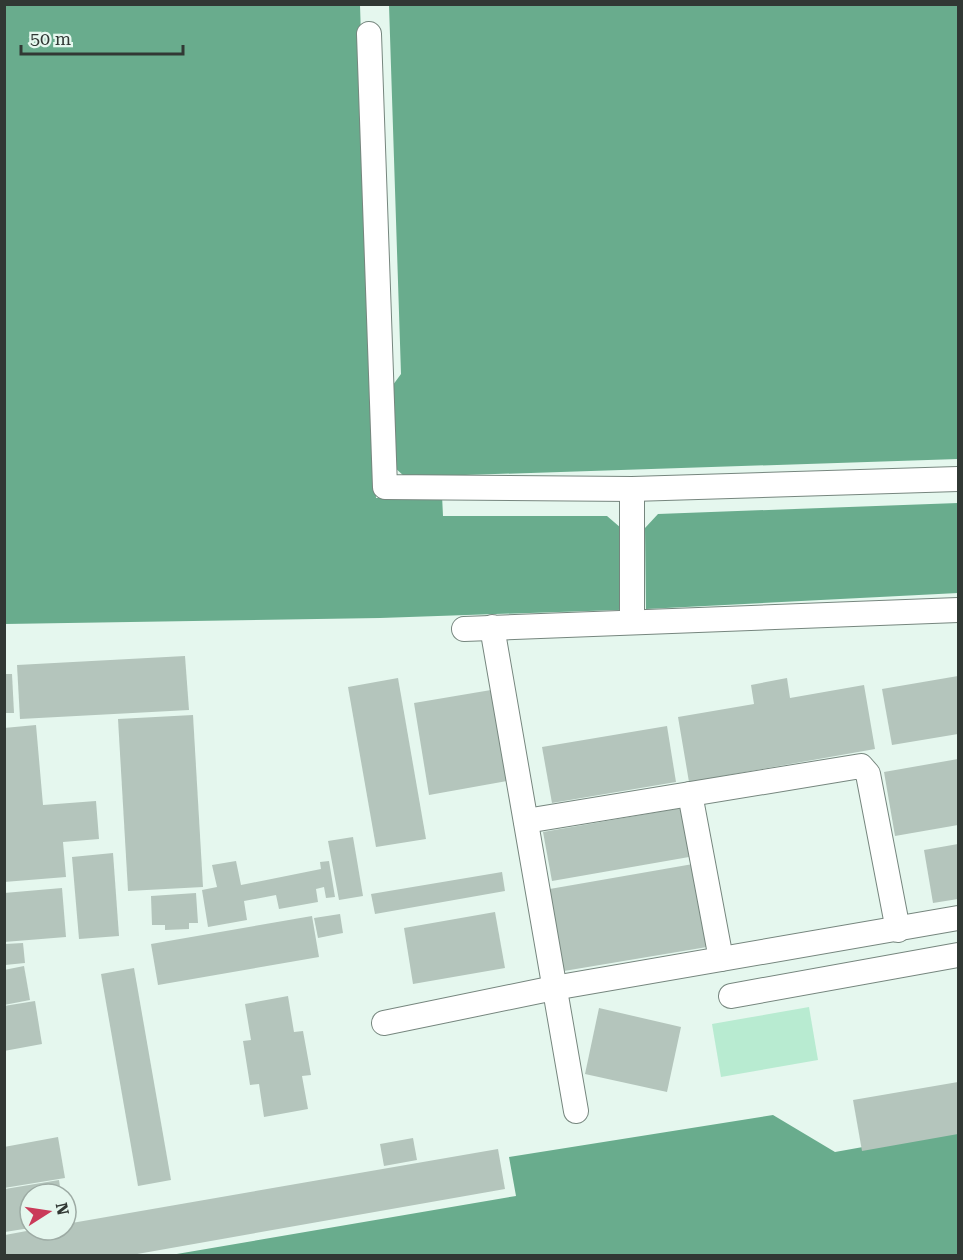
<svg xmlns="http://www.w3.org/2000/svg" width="963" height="1260" viewBox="0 0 963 1260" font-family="'Roboto Serif',serif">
<rect width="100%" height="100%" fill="#e5f7ee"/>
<path fill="#b8ebd1" d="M809,1007l9,53 -97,17 -9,-53z"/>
<g fill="#69ac8d">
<path d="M4,5h954v588l-312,16 -266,9 -375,6z"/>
<path d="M773,1115l62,37 123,-22v125l-793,1 351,-60 -7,-39z"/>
</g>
<path fill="#e5f7ee" d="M360,5h29l12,369 -11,15 3,77 12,11 553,-18v44l-300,11 -13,14 1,81 -22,1 -3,-82 -14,-12h-164l-1,-21 -66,3z"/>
<g fill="#b4c5bc">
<path d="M185,656l4,54 -169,9 -3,-54z"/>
<path d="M4,674h8l2,39h-10z"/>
<path d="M958,676v58l-66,11 -10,-56z"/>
<path d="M398,678l28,161 -50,8 -28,-160z"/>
<path d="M787,678l3,20 74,-13 11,64 -186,33 -11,-65 76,-13 -3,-19z"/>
<path d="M491,690l16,91 -78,14 -15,-92z"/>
<path d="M193,715l10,172 -75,4 -10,-172z"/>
<path d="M36,725l7,80 53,-4 3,38 -36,3 3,35 -62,5v-154z"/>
<path d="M667,726l9,56 -124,21 -10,-56z"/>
<path d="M958,759v66l-63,11 -11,-64z"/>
<path d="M681,808l8,49 -137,24 -9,-49z"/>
<path d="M353,837l10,59 -24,4 -11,-59z"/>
<path d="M958,844v55l-25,4 -9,-53z"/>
<path d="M113,853l6,83 -40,3 -7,-82z"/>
<path d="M236,861l5,24 80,-16 -1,-7 9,-1 6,36 -9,1 -2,-11 -8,2 2,13 -39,7 -3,-14 -32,6 3,19 -39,7 -6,-37 15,-3 -5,-22z"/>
<path d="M693,864l14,83 -149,25 -14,-82z"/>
<path d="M502,872l3,19 -130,23 -4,-20z"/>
<path d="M62,888l4,49 -62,5v-49z"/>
<path d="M196,893l2,30h-9v6l-24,1v-5h-13l-1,-29z"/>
<path d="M495,912l10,56 -92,16 -9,-56z"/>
<path d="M340,914l3,19 -25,5 -4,-20z"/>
<path d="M312,916l7,41 -161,28 -7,-41z"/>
<path d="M23,943l2,20 -20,2v-21z"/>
<path d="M24,966l6,34 -26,5v-35z"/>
<path d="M134,968l37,212 -33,6 -37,-212z"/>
<path d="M288,996l6,36 9,-1 8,44 -9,1 6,33 -44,8 -5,-33 -9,1 -7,-44 8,-1 -6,-36z"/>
<path d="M35,1001l7,43 -38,7v-45z"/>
<path d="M599,1008l82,19 -14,65 -82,-18z"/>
<path d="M958,1082v52l-96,17 -9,-51z"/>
<path d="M58,1137l7,41 -61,10v-41z"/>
<path d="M413,1138l4,22 -33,6 -4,-22z"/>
<path d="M498,1149l7,40 -379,67h-121v-21l27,-5h34v-6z"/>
<path d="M59,1180l2,14h-31v34l-25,4v-43z"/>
</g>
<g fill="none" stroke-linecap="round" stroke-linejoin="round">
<defs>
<g id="minor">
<path d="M369,34l16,453 247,2 326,-10"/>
<path d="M632,622v-133"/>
<path d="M492,627l84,484"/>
<path d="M464,629l494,-19"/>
<path d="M690,794l31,165"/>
<path d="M526,821l335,-55 7,8 30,156"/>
<path d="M731,996l227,-41"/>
<path d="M384,1023l170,-35 404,-70"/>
</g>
</defs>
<use href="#minor" stroke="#76867e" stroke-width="26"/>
<use href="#minor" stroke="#fff" stroke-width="24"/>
</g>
<rect width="963" height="1260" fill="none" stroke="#313834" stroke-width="12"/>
<g transform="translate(48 1212) rotate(78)"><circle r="28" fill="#e5f7ee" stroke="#9daba4" stroke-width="1.5"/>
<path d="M0-4.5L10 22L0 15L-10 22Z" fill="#ca3a59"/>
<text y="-9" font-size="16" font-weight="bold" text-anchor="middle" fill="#313834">N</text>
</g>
<path d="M21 45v9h162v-9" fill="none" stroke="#313834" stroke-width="3"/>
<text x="30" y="45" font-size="18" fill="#313834" stroke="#e5f7ee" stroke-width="4.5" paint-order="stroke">50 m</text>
</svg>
